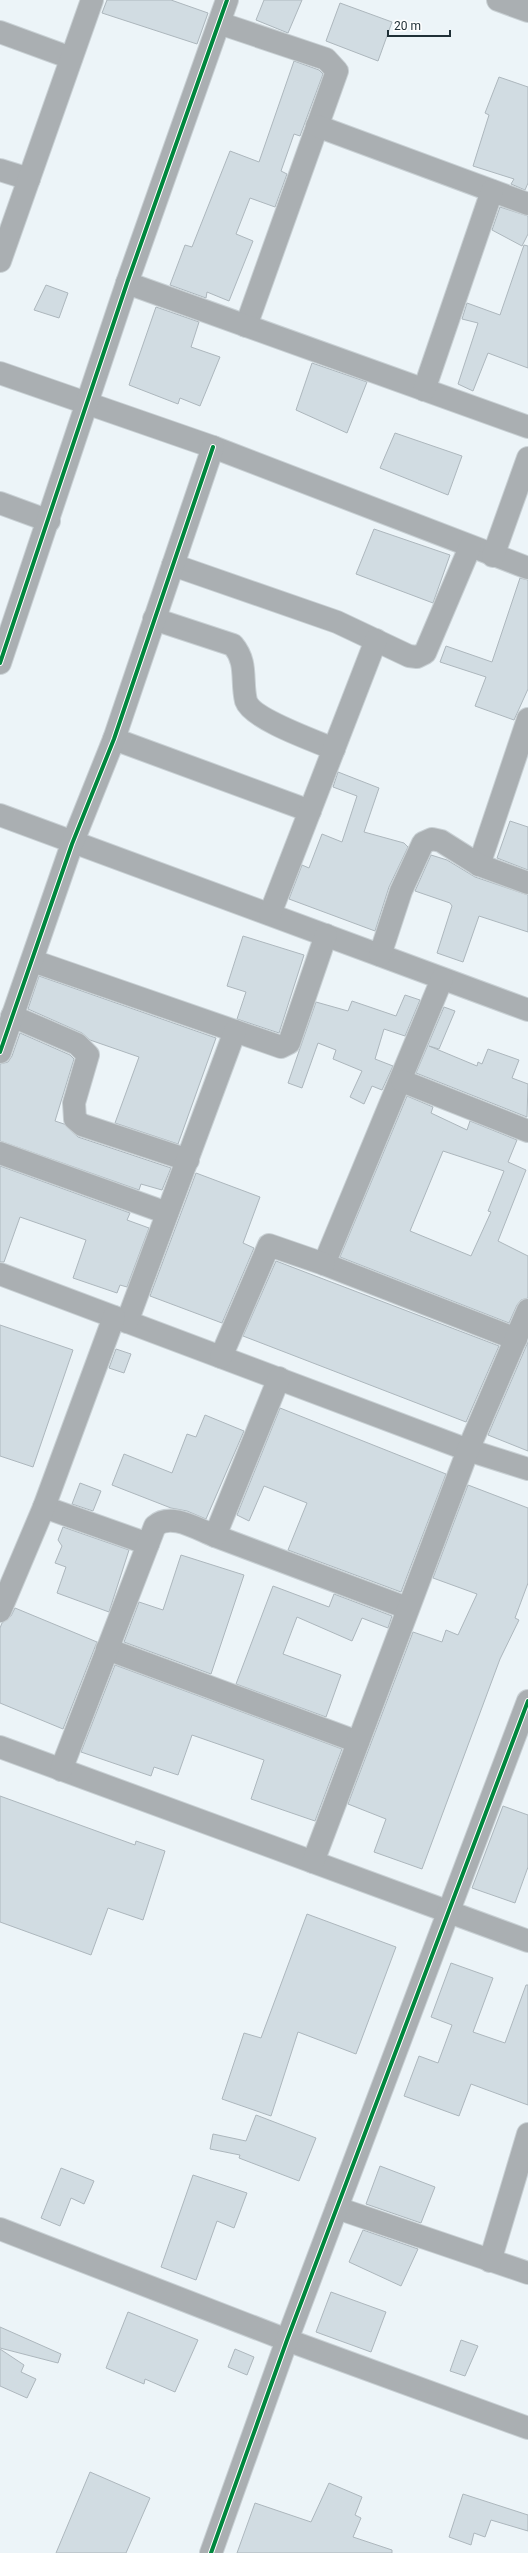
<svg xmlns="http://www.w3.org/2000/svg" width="528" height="2553" viewBox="0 0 528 2553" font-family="Roboto,sans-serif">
<rect width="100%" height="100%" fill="#ecf4f8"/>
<g fill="#d1dce2" stroke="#adb7bd" fill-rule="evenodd">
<path d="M107,0h64l37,13 -11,31 -95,-31z"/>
<path d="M264,0h38l-14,33 -32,-13z"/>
<path d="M340,3l52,19 -14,39 -52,-20z"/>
<path d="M294,61l25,9 4,4 -23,62 -6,-2 -13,37 6,3 -12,33 -25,-9 -14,36 17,7 -24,60 -22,-9 -1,6 -36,-13 15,-40 7,2 38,-96 29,11z"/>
<path d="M499,77l29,10v96l-3,7 -14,-6 3,-5 -41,-13 16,-51 -4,-2z"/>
<path d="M500,207l28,9v18l-6,12 -30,-16z"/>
<path d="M524,245l4,1v122l-40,-15 -15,38 -15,-7 20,-61 -16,-4 5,-16 33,12z"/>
<path d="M46,285l22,8 -9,25 -25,-8z"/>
<path d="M156,307l43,15 -8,25 29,10 -20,49 -20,-8 -2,6 -49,-19z"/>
<path d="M312,363l55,19 -20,51 -51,-23z"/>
<path d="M395,433l67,23 -14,39 -68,-27z"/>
<path d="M374,529l76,26 -17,48 -77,-29z"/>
<path d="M520,578l8,2v109l-14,31 -39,-14 11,-29 -46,-15 6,-16 46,16z"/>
<path d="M338,772l41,16 -15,44 40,11 4,4 -19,40 -14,44 -86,-32 13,-34 7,3 13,-34 20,8 15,-46 -24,-9z"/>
<path d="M510,821l18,6v43l-31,-12z"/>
<path d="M431,855l16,5 28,17 53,18v37l-49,-16 -16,46 -26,-9 15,-47 -2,-3 -35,-12z"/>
<path d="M243,936l61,19 -25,78 -42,-14 9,-27 -19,-6z"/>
<path d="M39,976l177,62 -38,106 -63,-21 24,-66 -49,-17 -8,-7 -54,-24z"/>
<path d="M405,995l15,5 -15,36 -21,-7 -9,30 18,7 -11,24 -10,-4 -8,18 -14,-7 12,-26 -29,-12 3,-9 -18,-7 -16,45 -14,-5 28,-81 32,9 4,-10 44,15z"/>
<path d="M444,1007l11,4 -16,38 -10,-3 48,20 1,-4 4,2 6,-15 31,11 -7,18 16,6 -1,33 -111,-44z"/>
<path d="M20,1033l50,22 4,4 -19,62 9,3 14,13 93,31 -9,22 -21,-6 -2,6 -139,-49v-77l8,-2 4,-6z"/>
<path d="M407,1096l26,11 -2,6 36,17 3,-9 47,19 -9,22 18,8 -28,71 30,15v42l-7,2 -4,5 -8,18 -169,-66zM443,1151l61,20 -16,40 3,1 -20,44 -61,-25z"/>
<path d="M0,1166l130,47 -3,7 22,8 -22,59 -7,-2 -3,8 -44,-15 13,-38 -66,-23 -16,45h-4z"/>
<path d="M196,1173l64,24 -17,46 11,5 -32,75 -72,-27z"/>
<path d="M276,1261l223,85 -33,76 -223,-86z"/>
<path d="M0,1325l73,25 -40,117 -33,-11z"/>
<path d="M528,1342v109l-40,-16z"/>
<path d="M116,1349l15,5 -7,19 -15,-5z"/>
<path d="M280,1408l166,66 -45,118 -113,-42 19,-47 -43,-17 -15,35 -12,-6z"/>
<path d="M205,1415l39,16 -38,88 -19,-8 -16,-3 -59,-23 12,-31 48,19 15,-39 9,3z"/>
<path d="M80,1483l21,8 -8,20 -21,-7z"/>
<path d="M468,1485l60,23v75l-13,35 4,2 -19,39 -78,210 -48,-17 12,-33 -38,-15 65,-172 29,10 4,-12 12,5 19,-41 -44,-16z"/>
<path d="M63,1527l66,23 -20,62 -52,-19 9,-26 -11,-4 7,-17 -4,-6z"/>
<path d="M181,1555l63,20 -33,99 -87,-32 15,-40 24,8z"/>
<path d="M273,1586l56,21 5,-13 58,22 -4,12 -26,-10 -10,23 -55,-24 -14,37 58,21 -15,42 -90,-33z"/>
<path d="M15,1608l82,34 -34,87 -63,-26v-75l2,-5 9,-7z"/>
<path d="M115,1665l227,84 -27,72 -64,-22 13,-39 -72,-25 -14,40 -24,-8 -3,9 -70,-24z"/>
<path d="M0,1796l135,49 1,-4 29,10 -22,69 -35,-12 -17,47 -91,-33z"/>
<path d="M503,1806l25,9v52l-13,36 -43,-15z"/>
<path d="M307,1914l89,33 -40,107 -58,-22 -27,84 -49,-17 22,-66 17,5z"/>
<path d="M451,1963l42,15 -20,54 32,11 21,-58h2v120l-57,-21 -12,32 -55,-20 15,-40 19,7 14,-38 -21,-8z"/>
<path d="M256,2115l60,23 -17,43 -60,-23 1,-3 -30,-6 3,-15 33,7z"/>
<path d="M380,2166l55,21 -14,36 -55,-19z"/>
<path d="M61,2168l33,13 -10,23 -13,-6 -11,28 -19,-8z"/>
<path d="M193,2175l54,18 -13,35 -17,-7 -21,59 -35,-13z"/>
<path d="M363,2230l55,19 -17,37 -52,-24z"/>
<path d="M331,2292l55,20 -15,40 -55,-20z"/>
<path d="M128,2312l70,28 -23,52 -30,-13 -1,5 -38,-16z"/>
<path d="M0,2327l61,27 -3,9 -58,-15z"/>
<path d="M461,2340l17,6 -13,30 -15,-5z"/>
<path d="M0,2349l24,16 -3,7 15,7 -9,19 -27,-12z"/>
<path d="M235,2349l19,8 -7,18 -19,-8z"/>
<path d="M90,2472l60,26 -24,55h-70z"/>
<path d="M329,2483l33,14 -7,18 6,3 -8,19 39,13v3h-155l18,-50 56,19z"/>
<path d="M463,2494l65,21v16l-37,-11 -6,17 -11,-4 -3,12 -22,-8z"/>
</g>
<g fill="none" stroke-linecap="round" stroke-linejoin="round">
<defs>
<g id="minor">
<path d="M498,0l30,11"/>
<path d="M219,23l107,36 11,12 -91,255"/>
<path d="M0,32l71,26"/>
<path d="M317,126l211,78"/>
<path d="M0,170l29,9"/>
<path d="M0,261l92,-261"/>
<path d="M127,283l401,144"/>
<path d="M0,373l213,74 315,121"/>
<path d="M424,390l68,-199"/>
<path d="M0,503l49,18"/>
<path d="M493,556l35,-98"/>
<path d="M173,565l164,57 72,34 8,1 8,-4 45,-106"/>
<path d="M154,619l79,26c15,18 8,35 13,56 6,18 69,40 88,48"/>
<path d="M0,663l127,-380 100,-283"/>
<path d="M114,739l196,72"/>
<path d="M0,815l528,195"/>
<path d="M479,865l49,-146"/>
<path d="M270,914l106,-274"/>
<path d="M380,955l21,-64 22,-48 9,-4 9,2 38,24 49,18"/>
<path d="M33,961l248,86 8,-4 37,-108"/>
<path d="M442,979l-118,285 192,75"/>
<path d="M12,1016l65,28 11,11 -14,48 1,16 7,6 106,35"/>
<path d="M0,1052l72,-208 42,-105 99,-292"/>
<path d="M402,1081l126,50"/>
<path d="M0,1153l167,60"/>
<path d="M0,1274l468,176 60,19"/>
<path d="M127,1322l108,-291"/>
<path d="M221,1357l48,-112 55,19"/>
<path d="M44,1507l104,37"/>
<path d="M215,1536l192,72"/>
<path d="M0,1611l44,-104 70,-190"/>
<path d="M107,1649l251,93"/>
<path d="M0,1747l528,194"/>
<path d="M61,1770l94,-244c16,-14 42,3 60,10l64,-158"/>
<path d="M313,1862l155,-412 60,-140"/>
<path d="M337,2208l191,65"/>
<path d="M0,2229l287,111 241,88"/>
<path d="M490,2261l38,-127"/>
<path d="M211,2553l76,-213 241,-639"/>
</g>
</defs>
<use href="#minor" stroke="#c8d0d4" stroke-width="24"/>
<use href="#minor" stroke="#aaafb2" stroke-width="22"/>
<defs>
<g id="cycleway">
<path d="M0,663l127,-380 100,-283"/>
<path d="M0,1052l72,-208 42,-105 99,-292"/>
<path d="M211,2553l76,-213 241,-639"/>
</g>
</defs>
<use href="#cycleway" stroke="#fff" stroke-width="6"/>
<use href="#cycleway" stroke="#00873e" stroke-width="4"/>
</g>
<path d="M388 30v6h62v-6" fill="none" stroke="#203037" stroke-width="2"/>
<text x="394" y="30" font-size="12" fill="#203037" stroke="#ffffff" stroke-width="3" paint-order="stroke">20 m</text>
</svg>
